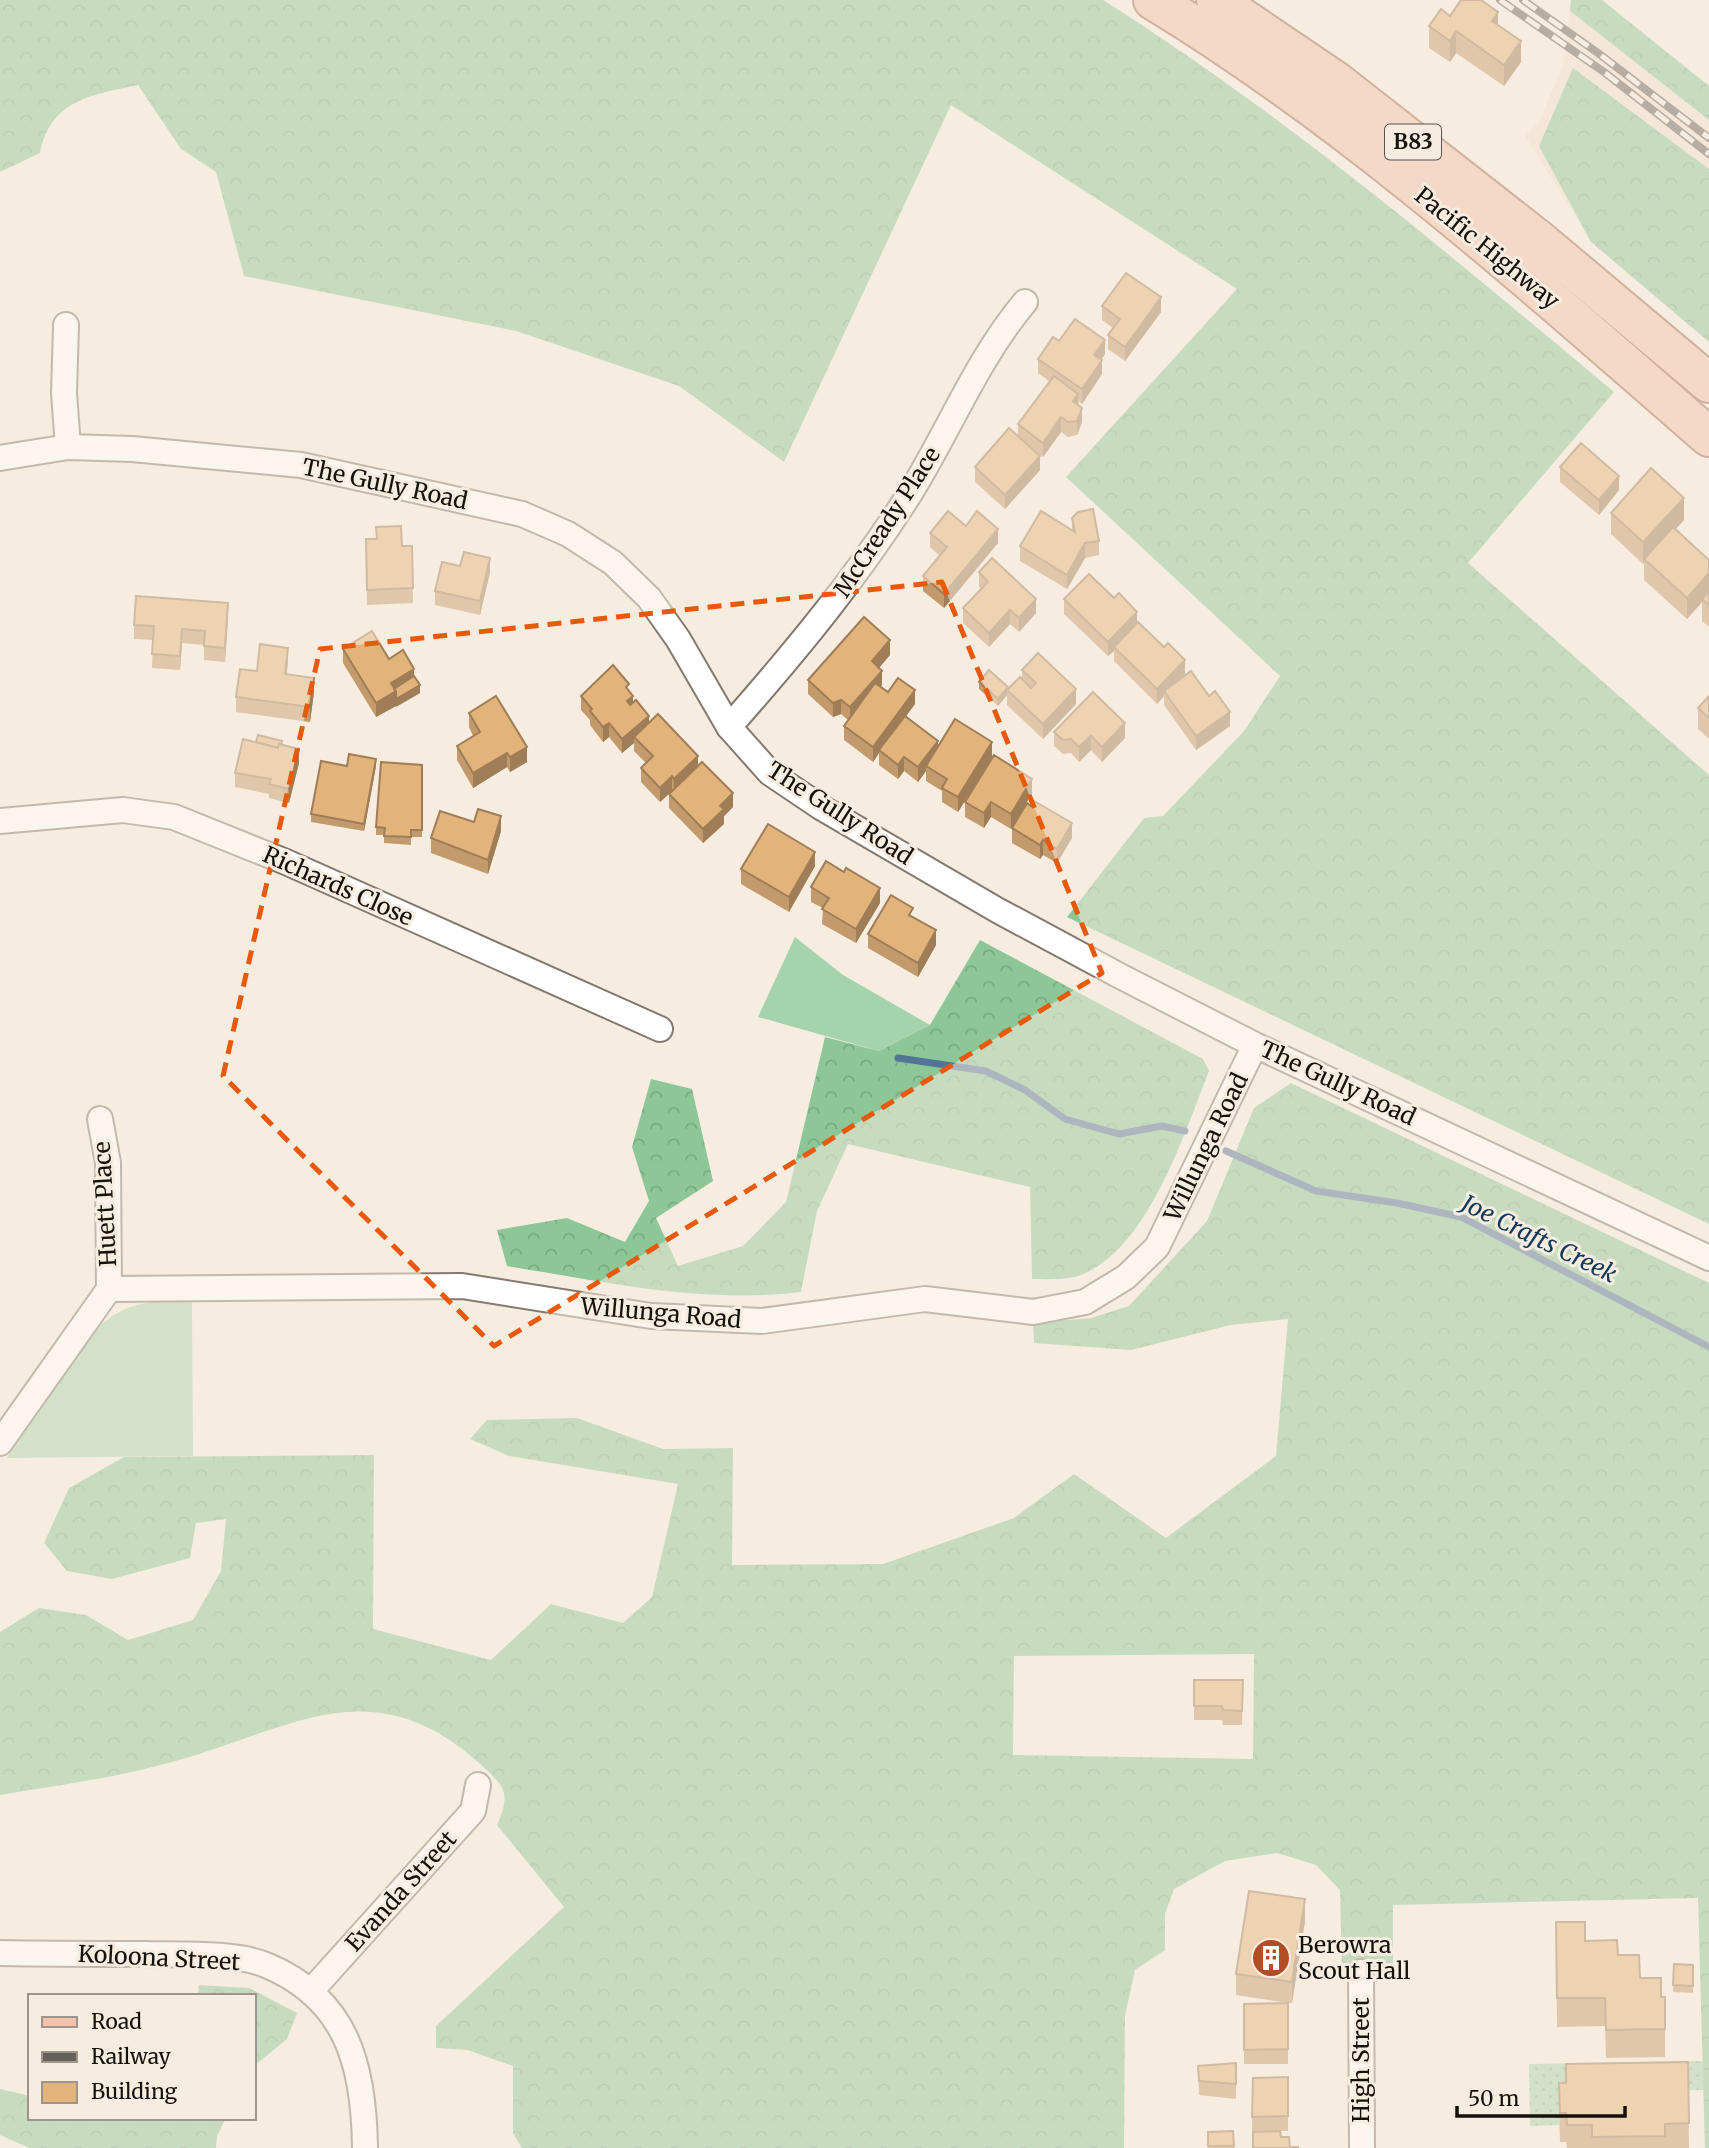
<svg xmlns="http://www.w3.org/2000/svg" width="1709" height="2148" viewBox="0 0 1709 2148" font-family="Merriweather,serif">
<defs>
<pattern id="forest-crowns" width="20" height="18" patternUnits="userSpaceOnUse" patternTransform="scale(1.75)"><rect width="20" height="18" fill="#8dc797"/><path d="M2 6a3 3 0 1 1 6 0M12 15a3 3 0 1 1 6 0" fill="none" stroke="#79aa81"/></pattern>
<pattern id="park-dots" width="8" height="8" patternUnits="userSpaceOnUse" patternTransform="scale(1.75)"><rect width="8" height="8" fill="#a4d3ac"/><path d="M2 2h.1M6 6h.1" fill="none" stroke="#8cb493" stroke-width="1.8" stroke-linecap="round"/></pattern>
</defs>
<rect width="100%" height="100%" fill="#f7ece0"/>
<path fill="#f2e1cf" d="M1571,0h31l107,86v240l-118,-84 -66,-106 14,-15 24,-56z"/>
<g fill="#a4d3ac">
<path d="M795,937l48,38 87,50 -51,26 -121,-34z"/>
<path d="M192,1300l1,156 -186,2 9,-19 74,-104c33,-34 57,-34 102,-35z"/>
</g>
<g fill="url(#forest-crowns)" fill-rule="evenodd">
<path d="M0,0h1103c182,115 346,254 511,392l-146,171 241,212v449l-642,-307 77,-99 19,-2 81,-85 36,-55 -214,-199 171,-188 -286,-184 -167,357 -105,-76 -163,-55 -272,-55 -28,-104 -35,-23 -43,-64c-46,10 -87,14 -98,68l-40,19z"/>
<path d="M1571,0h31l107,86v34l-139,-109z"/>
<path d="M1573,68l136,101v173l-118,-100 -52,-96z"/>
<path d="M980,940l223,119 6,12c-25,63 -63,185 -134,206 -13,3 -30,2 -43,2l-2,-92 -182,-43 -31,67 -16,81c-100,12 -195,-10 -294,-26l-10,-36 70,-12 58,24 24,-41 -17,-54 19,-68 41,10 21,92 -57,37 22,48 65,-20 43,-44 39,-165 54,14 51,-26z"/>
<path d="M1291,1083l418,200v865h-4l-7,-250 -305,7v68l-51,-1 -2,-82 -24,-25 -39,-12 -52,8 -51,28 -9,25v36l-30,20 -10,46 -1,132h-602l-9,-15v-67l-46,-16 -31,-2v-22l128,-119 -67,-82c15,-33 7,-39 -18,-62 -109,-97 -188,-33 -307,-1 -56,16 -114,23 -172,33v-163l39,-24 47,7 42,25 65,-20 28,-49 5,-52 -30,4 -6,35 -78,21 -45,-8 -23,-28 25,-55 55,-31 250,-2 -1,174 118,31 60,-56 72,19 29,-26 26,-113 -169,-28 -39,-17 17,-19 90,-2 86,31 70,-1 -1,117 151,-1 131,-46 60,-44 92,64 110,-82 12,-137 -57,6 -100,25 -97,-7 -1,-20 58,-5 38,-12 78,-85 47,-113zM1254,1654l-1,105 -240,-4 1,-99z"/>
<path d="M199,1985l50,3 48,25 -10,26 -33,27v-70h-56z"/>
<path d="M0,2089l30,7v22h196l-9,18 -1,12h-186l-30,-13z"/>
</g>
<path fill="url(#park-dots)" d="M1703,2061l1,29 -138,2 -7,20v13l-29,1 -1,-62z"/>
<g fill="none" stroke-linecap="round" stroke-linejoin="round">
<g stroke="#527495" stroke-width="7">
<path d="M898,1058l88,13 39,19 40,29 54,15 43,-8 23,5"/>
<path d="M1226,1151l90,40 81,12 64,14 248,130"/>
</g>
<defs>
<g id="street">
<path d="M66,325l-2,68 4,54"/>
<path d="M0,458l68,-11 64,2 169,16 221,49 46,20 45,29 36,35 29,41 51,88 41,46 52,35 175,102 123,66 135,69 454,213"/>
<path d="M729,727c66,-75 130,-152 183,-237 38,-62 66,-132 113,-188"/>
<path d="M0,821l123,-11 51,7 112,45 374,167"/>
<path d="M100,1119l8,44 1,126"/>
<path d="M0,1443l109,-154 353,-3 189,30 111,5 163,-22 108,13 52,-10 41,-25 31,-30 98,-202"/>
<path d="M0,1953c48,1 96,1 144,1 34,1 91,-2 122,11 82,34 98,102 99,183"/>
<path d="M1361,1972l1,176"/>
<path d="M311,1991l162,-180 5,-26"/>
</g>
<g id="primary">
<path d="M1153,0c199,121 380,284 556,437"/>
<path d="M1216,0l121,82 203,159 169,142"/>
</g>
</defs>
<use href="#street" stroke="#83796e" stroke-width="28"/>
<use href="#primary" stroke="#9f694f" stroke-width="42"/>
<use href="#street" stroke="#fff" stroke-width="24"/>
<use href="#primary" stroke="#f2c2aa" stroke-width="38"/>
<defs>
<g id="rail">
<path d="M1500,0l104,72 105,82"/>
<path d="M1523,0l75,53 111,85"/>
</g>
</defs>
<use href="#rail" stroke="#666059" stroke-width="8"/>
<use href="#rail" stroke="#f7ece0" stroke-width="5" stroke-dasharray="16" stroke-linecap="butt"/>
</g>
<g fill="#c39a6b">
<path d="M1450,16l48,9 23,37 -17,24 -48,-33 -6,9 -21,-14v-22z"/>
<path d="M1102,306l59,6 -36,49 -17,-12v-14l5,-7 -11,-8z"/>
<path d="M1059,341l46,13 -4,6 1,14 -20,30 -4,-3 4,21 -5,13 -9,2 -7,-5 -18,25 -11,-8 8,21 -35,39 -30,-27v-15l43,-31v-12l31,-43 -11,-8v-14z"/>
<path d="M1560,467l59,23 -20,25 -39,-33z"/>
<path d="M1611,513l73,7 -9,9 34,31v67l-7,-6v-19l-15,17 -43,-39v-17l-1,1 -32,-30z"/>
<path d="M1072,518l27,23v14l-14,3 -18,31 -47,-28v-15l52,-15z"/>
<path d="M966,526l32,17 -54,65 -21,-17v-15l17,-20 -10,-9v-14z"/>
<path d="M376,527l26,19h10l1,57 -46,2 -1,-66h10z"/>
<path d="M490,572l-10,43 -45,-10v-14z"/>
<path d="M979,572l57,41 -17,19 -9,-8 -21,23 -26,-24v-15l18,-19 -2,-2z"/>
<path d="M1064,599l73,23 48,52 -5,5 50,47 -34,24 -32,-45v-9l-7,8 -43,-43v-10l-6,5 -44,-42z"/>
<path d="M228,617l-3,45 -21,-2v-15l-22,-2 -2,27 -28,-2 1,-28 -19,-1v-14z"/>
<path d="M343,649l46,10 25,17 6,17 -44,24 -33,-54z"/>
<path d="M890,655l-11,13 3,17 -1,2 7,5 27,12 -9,12 32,31 54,10 -34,55 -16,-10v-11l-16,-10v-10l-8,11 -14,-11 -6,8 -19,-14v-12l-6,9 -29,-22v-14l4,-6 -7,-6 -8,3 -25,-23v-14z"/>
<path d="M288,662l-2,12 28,18 -4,30 -74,-10v-15l21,-26z"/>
<path d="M1022,670l54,34 -33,35 -36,-34v-10l-9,11 -19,-17v-7l29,8 14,-10z"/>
<path d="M629,691l4,11 16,21 49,43 35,41 -9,9v8l-21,19 -34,-35v-14l3,-3 -12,11 -19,-20v-14l5,-5 -12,-12v-8l-12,10 -13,-16 -6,5 -13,-17v-5l-9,-10v-14z"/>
<path d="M1709,696v43l-11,-10v-21z"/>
<path d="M469,713l58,49 -17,10 -3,-5 -34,21 -16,-28v-14l16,-10 -4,-9z"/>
<path d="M1054,732l71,6 -23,24 -11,-12 -12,12 -8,-9 -8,1 -9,-8z"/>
<path d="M256,742l26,3 17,18 -10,40 -20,-5v-4l-34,-7v-14z"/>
<path d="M422,765v72h-11v8l-27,-2v-8h-8v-8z"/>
<path d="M347,766h29l-12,65 -53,-9v-8z"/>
<path d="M1032,793l-21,36 -20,-12 -7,11 -19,-11v-15z"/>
<path d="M1012,828l60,10 -15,25 -14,-8 -3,4 -28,-16z"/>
<path d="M501,831l-13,43 -57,-21v-15z"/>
<path d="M815,866l-26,46 -48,-28v-15z"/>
<path d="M811,887l69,16 -24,40 -34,-19 1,-16 -12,-6z"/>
<path d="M868,934l68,11 -18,32 -50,-29z"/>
<path d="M1194,1680h49l-1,45h-19l-1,-5h-28z"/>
<path d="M1305,1921l-13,82h-4v61h-44v-60l44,-1 -52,-8v-21z"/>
<path d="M1556,1922l29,19 33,14 22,23 21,19h4v60l-59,1 -1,-32 -48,1z"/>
<path d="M1674,1964l19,1v28l-20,-1z"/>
<path d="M1688,2062l1,86h-122l-1,-6h-6l-1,-30 7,-29z"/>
<path d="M1236,2063v36l-37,-4 -1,-29z"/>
<path d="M1288,2077v54h-36l1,-53z"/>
<path d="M1233,2131l1,17h-26v-16z"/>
</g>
<g fill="#9f7d57">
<path d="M1498,12v22l-6,-13z"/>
<path d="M1456,31v22l-6,9v-21z"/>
<path d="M1521,41v21l-17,24v-21z"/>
<path d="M1161,297v15l-36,49v-14z"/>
<path d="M1105,340v14l-11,15v-14z"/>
<path d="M1102,360v14l-20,30v-15z"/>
<path d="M1078,394v15l-5,-8z"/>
<path d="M1082,408v14l-5,13v-14z"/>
<path d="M1061,417v15l-18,25v-14z"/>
<path d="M1040,456v14l-35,39v-14z"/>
<path d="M1619,476v14l-20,25v-15z"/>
<path d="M1684,498v22l-38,41 -2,-2 -1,5v-22z"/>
<path d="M998,529v14l-54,65v-14z"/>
<path d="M1085,543v15l-18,31v-14z"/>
<path d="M490,558v14l-10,43v-14z"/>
<path d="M1709,573v21l-7,5v3l-15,17v-21z"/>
<path d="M1036,599v14l-17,19v-14z"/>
<path d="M228,603v14l-3,45v-14z"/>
<path d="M1010,610v14l-21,23v-14z"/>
<path d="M1137,612v14l-23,21v4l-6,5v-14z"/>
<path d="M182,629v14l-2,27v-14z"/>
<path d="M890,640v15l-18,21v-15z"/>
<path d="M288,648v14l-3,26v-14z"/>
<path d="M1185,660v14l-19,20 -2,-3v5l-7,8v-15z"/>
<path d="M414,669v14l-18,12v11l-20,11v-14l15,-20z"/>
<path d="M882,671v14l-32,37v-15z"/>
<path d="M314,678v14l-4,30v-15z"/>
<path d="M420,685v8l-24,14v-8z"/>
<path d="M1008,687l-1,8 -9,11v-7z"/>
<path d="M1076,689v15l-33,35v-15z"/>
<path d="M915,690v14l-35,47 -1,-1v3l-6,9v-15z"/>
<path d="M633,696v14l-6,-9z"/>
<path d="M841,700v14l-8,3v-14z"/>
<path d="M1230,712v14l-34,24v-14z"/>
<path d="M649,716v14l-15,7v6l-12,10v-14z"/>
<path d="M609,723v14l-6,5v-15z"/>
<path d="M1125,723v15l-23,24v-15z"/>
<path d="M1091,736v14l-12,12v-15z"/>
<path d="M938,741v14l-12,11v5l-8,11v-15z"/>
<path d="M992,742v15l-34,55v-15z"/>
<path d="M527,747v15l-17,10v-15z"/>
<path d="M299,749v14l-10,40v-14z"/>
<path d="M507,753v14l-34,21v-15z"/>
<path d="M698,756v14l-24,23v-14z"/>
<path d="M904,757v14l-6,8v-14z"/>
<path d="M376,759v7l-12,65v-7z"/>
<path d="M672,776v15l-12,11v-14z"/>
<path d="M1032,779v14l-21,36v-15z"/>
<path d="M733,793v14l-9,9v8l-21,19v-14l17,-23z"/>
<path d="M991,802v15l-7,11v-15z"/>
<path d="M501,816v15l-13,43v-14z"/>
<path d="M1072,823v15l-15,25v-14z"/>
<path d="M1043,840v15l-3,4v-14z"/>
<path d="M815,852v14l-26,46v-15z"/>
<path d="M880,888v15l-24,40v-14z"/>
<path d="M936,930v15l-18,32v-14z"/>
<path d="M1305,1899v22l-13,82v-21z"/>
</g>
<g fill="#e3b37c" stroke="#9f7d57" stroke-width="2">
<path d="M1461,0h20l17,12 -6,9 29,20 -17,24 -48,-34 -6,10 -21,-15 12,-17 9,7z"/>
<path d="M1126,273l35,24 -36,50 -17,-12 12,-16 -18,-13z"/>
<path d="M1075,319l30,21 -11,15 8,5 -20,29 -44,-30 15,-22 6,4z"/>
<path d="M1054,376l24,18 -5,7 9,7 -5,13 -9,1 -7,-5 -18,26 -25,-19z"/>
<path d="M1009,428l31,28 -35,39 -30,-28z"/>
<path d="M1581,443l38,33 -20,24 -39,-33z"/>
<path d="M1651,468l33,30 -41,44 -32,-29z"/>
<path d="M1093,509l6,32 -14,2 -18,32 -47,-29 21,-35 34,21 -3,-14 6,-6z"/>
<path d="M948,511l18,15 11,-15 21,18 -54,65 -21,-18 24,-29 -17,-14z"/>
<path d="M401,526l1,20h10l1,42 -46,2 -1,-51h11l-1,-12z"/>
<path d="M1673,527l36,33v13l-22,25 -43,-39z"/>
<path d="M464,552l26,6 -10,43 -45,-10 7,-29 18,4z"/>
<path d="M992,558l44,41 -17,19 -9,-8 -21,23 -26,-25 25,-26 -9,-10z"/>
<path d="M1089,574l25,24 5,-5 18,19 -29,30 -44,-43z"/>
<path d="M1709,591v14l-7,-6z"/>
<path d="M136,596l92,7 -3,45 -21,-2 1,-15 -23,-2 -2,27 -28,-2 2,-28 -20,-1z"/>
<path d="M864,617l26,23 -18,21 10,10 -32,36 -9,-7 -8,3 -25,-23z"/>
<path d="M1138,622l26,25 4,-4 17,17 -28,29 -43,-42z"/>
<path d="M372,631l17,28 14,-9 11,19 -23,14 5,8 -20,12 -33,-54z"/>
<path d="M260,644l28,4 -3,26 29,4 -4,29 -74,-10 4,-28 17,2z"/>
<path d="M1038,653l38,36 -33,35 -36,-34 13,-13 11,11 5,-5 -14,-13z"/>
<path d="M613,665l16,19 -3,3 7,9 -6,5 3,4 6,-5 13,16 -27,23 -13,-16 -6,4 -13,-16 2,-2 -11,-13z"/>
<path d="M989,670l19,17 -10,12 -19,-17z"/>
<path d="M1191,671l18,25 6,-5 15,21 -34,24 -32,-45z"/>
<path d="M414,676l6,9 -24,14v-8l-2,-2z"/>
<path d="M898,678l17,12 -42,57 -29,-21 31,-43 13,9z"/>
<path d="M1093,692l32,31 -23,24 -11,-11 -12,11 -8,-8 -8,1 -9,-8z"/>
<path d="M496,696l31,51 -17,10 -3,-4 -34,20 -16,-27 23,-14 -11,-19z"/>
<path d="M1709,696v22l-11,-10z"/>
<path d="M658,714l40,42 -24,23 -2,-3 -12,12 -19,-20 12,-12 -19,-19z"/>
<path d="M905,716l33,25 -20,26 -14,-10 -6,8 -19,-15z"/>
<path d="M955,719l37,23 -34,55 -16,-9 5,-9 -21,-13z"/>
<path d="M258,735l24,6 -1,4 -2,-1 -1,4 -22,-6z"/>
<path d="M243,739l35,9 1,-4 20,5 -10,40 -20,-5 2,-5 -36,-6z"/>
<path d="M349,754l27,5 -12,65 -53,-10 10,-53 26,5z"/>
<path d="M994,755l38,24 -21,35 -20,-12 -7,11 -19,-11z"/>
<path d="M381,762l41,3v65h-11v7l-27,-1 1,-8 -9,-1z"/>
<path d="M702,762l31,31 -13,13 4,3 -21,20 -34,-35z"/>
<path d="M1034,801l38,22 -15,26 -14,-9 -3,5 -28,-17 15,-25 4,3z"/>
<path d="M478,809l23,7 -13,44 -57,-22 9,-27 34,11z"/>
<path d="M768,824l47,28 -26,45 -48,-28z"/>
<path d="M826,861l18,11 2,-4 34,20 -24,41 -34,-20 7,-11 -18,-11z"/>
<path d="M891,895l22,13 -4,7 27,15 -18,33 -50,-29z"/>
<path d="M1194,1680h49l-1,31 -19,-1 -1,-4h-28z"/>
<path d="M1249,1891l56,8 -13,83 -56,-8z"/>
<path d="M1556,1922h29v19l32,-1 1,15h21l1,23h21v19h4v32l-59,1 -1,-32h-48z"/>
<path d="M1674,1964l19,1v21l-20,-1z"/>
<path d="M1288,2003v46l-44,1v-46z"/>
<path d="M1688,2062l1,61 -24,1v12l-73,1v-12h-25l-1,-12h-6l-1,-30h7v-19z"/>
<path d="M1236,2063v21l-37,-3 -1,-15z"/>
<path d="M1288,2077v39l-36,1 1,-39z"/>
<path d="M1233,2131l1,15h-26v-14z"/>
<path d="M1280,2131l1,6h8l1,10h8v1h-45v-16z"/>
</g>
<path d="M0 0H1709V2148H0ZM942,582l160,391 -608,373 -271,-270 97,-427z" fill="#f7ece0" fill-opacity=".55" fill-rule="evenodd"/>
<path fill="none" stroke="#e8590c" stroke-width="5" stroke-dasharray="14 9" stroke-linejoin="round" d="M942,582l160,391 -608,373 -271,-270 97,-427z"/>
<defs>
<symbol id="building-disc" viewBox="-11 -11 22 22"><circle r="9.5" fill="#b44d26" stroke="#f7ece0"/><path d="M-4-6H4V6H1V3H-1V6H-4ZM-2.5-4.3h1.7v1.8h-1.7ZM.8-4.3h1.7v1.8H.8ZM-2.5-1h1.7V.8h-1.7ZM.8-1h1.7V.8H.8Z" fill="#fff"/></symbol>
</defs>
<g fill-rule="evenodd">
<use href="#building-disc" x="1249" y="1936" width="44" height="44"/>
</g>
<g text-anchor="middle" stroke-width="6" stroke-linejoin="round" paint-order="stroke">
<rect fill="#f7ece0" stroke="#59534c" stroke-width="2" x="1385" y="124.5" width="56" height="35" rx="5"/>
<g font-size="21" font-weight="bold" fill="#15110d">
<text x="1413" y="149">B83</text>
</g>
<g font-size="23" fill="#15110d" stroke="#f7ece0">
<text transform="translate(1487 248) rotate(39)" y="8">Pacific Highway</text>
<text transform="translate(385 484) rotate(12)" y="8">The Gully Road</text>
<text transform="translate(887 522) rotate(-57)" y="8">McCready Place</text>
<text transform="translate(840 813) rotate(33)" y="8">The Gully Road</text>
<text transform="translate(338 886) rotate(24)" y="8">Richards Close</text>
<text transform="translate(1338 1083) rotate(25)" y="8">The Gully Road</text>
<text transform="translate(1206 1147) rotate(-64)" y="8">Willunga Road</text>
<text transform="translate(105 1204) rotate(-93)" y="8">Huett Place</text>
<text transform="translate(661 1313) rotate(5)" y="8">Willunga Road</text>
<text transform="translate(401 1891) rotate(-48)" y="8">Evanda Street</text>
<text transform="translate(159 1958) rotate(3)" y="8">Koloona Street</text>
<text transform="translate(1361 2060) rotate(-90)" y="8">High Street</text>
</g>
<g font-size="23" fill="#15110d" stroke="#f7ece0" text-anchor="start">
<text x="1298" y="1953">Berowra<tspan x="1298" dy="26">Scout Hall</tspan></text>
</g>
<g font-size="24" font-style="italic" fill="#13395a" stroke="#f7ece0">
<text transform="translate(1539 1239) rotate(26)" y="8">Joe Crafts Creek</text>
</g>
</g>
<rect x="28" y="1994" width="228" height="126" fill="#f7ece0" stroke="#9d948c" stroke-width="2"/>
<rect x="42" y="2017" width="35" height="10" fill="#f2c2aa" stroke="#9d948c" stroke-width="2"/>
<text x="91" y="2029" font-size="21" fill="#15110d">Road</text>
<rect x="42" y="2052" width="35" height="10" fill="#666059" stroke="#9d948c" stroke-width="2"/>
<text x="91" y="2064" font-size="21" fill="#15110d">Railway</text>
<rect x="42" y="2082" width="35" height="21" fill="#e3b37c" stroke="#9d948c" stroke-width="2"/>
<text x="91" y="2099" font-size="21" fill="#15110d">Building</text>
<path d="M1457 2106v10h168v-10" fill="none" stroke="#15110d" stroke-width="3.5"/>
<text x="1468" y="2106" font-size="21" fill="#15110d" stroke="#f7ece0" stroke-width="5" paint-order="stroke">50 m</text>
</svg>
